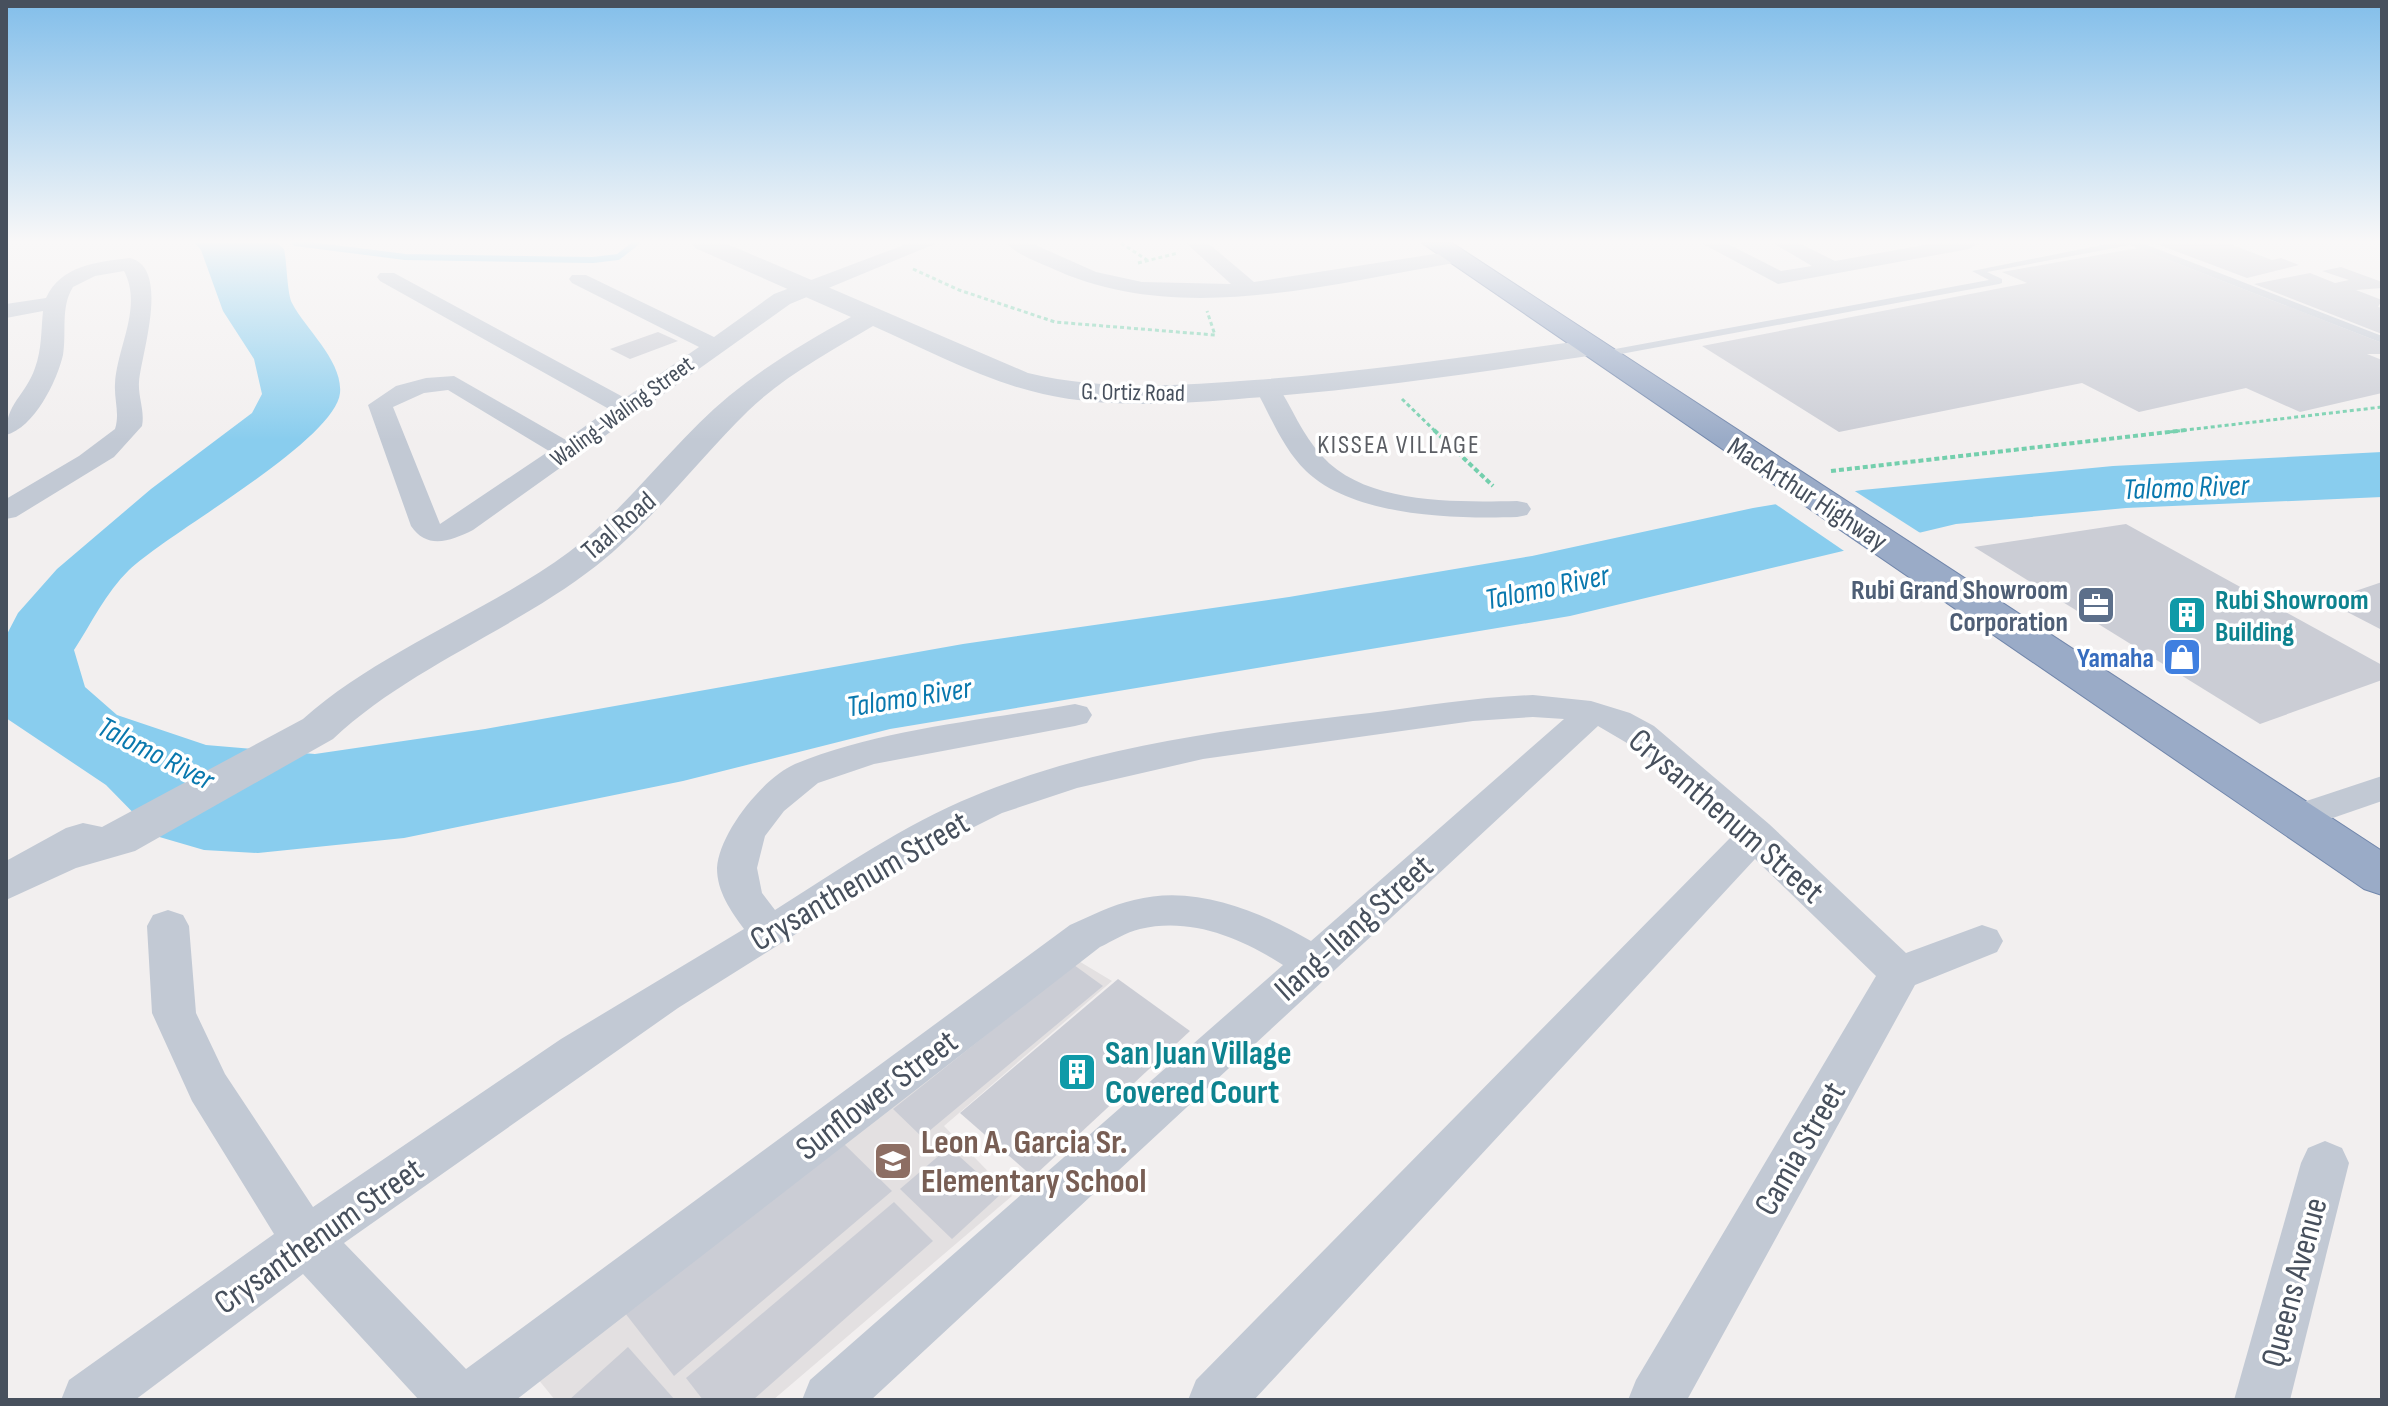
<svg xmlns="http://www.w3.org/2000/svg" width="2388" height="1406" viewBox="0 0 2388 1406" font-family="'Sofia Sans Condensed',sans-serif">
<rect width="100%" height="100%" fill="#f2efef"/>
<path fill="#e3e0e1" d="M1077,960l35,21 -168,145 68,70 -239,204h-218l-26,-32z"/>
<path fill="#89cdee" d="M195,243h82l7,6c3,14 3,44 8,54 14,27 51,58 48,90 -5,48 -171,139 -211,177 -23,22 -38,54 -55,80l11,37 32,28 89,30 109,9 170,-25 478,-85 326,-47 243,-41 221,-48 109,-18 251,-24 269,-14v45l-256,11 -170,16 -386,92 -680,113 -207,52 -279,57 -146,15 -54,-3 -48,-14 -50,-51 -100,-67v-82l12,-23 39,-44 94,-80 101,-76 10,-19 -8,-35 -31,-48 -22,-61z"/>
<path fill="#f2efef" d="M1850,488l75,48 -75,19 -79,-54z"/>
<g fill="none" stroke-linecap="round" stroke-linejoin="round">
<path stroke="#89cdee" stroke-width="6" d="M295,243l110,14 188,3 25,-3 18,-14"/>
</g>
<g fill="#cbcdd5">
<path d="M2154,243h73l45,17 9,-2 18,7 -52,13z"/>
<path d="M2138,248l244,95v11h-15l15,6v33l-82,19 -54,-24 -107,24 -57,-29 -243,49 -137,-86 325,-63 -25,-11z"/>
<path d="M2341,267l41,15v6l-26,2 26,10 -4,7 4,1v26l-128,-50 56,-11 25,10 14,-3 -27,-9z"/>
<path d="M658,332l20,9 -48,18 -20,-10z"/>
<path d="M2126,524l256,141v15l-122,44 -286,-177z"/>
<path d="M2382,582v48l-56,-29z"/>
<path d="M1074,965l29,21 -181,151 -29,-28z"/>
<path d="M1118,979l72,52 -157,146 -73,-64z"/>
<path d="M841,1141l51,50 -218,185 -49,-63z"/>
<path d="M949,1147l52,47 -49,45 -52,-50z"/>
<path d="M894,1202l39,39 -180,159h-50l-17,-22z"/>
<path d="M628,1347l47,53h-106z"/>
</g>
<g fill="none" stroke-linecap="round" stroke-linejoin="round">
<defs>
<path id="trunk" d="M1422,243h30l930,608v44l-18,-6z"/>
</defs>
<use href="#trunk" stroke="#7186ab" stroke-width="2"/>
<g stroke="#74cfad" stroke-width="3" stroke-dasharray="4 3" stroke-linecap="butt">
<path d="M1121,243l26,17"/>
<path d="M1138,263l40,-10"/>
<path d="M913,269l46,21 96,32 160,13 -8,-24"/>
<path d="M1402,399l34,33"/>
<path d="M2169,432l213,-25"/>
</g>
<g stroke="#74cfad" stroke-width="4" stroke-dasharray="5 3" stroke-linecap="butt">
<path d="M1434,430l59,56"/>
<path d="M1831,471l355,-41"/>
</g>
<path fill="#c2c9d4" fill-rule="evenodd" d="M2112,243h30l240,93v7l-252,-98 -143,27 15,7v4l-3,1 -400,74 -5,-3 5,-3 390,-72 -17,-9z"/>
<g fill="#c2c9d4" fill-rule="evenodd">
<path d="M909,243h28l-147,61 -317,226c-22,11 -46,20 -62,-4l-43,-121 28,-19 30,-8 28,-2 112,64 43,-31 -229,-128 -3,-4 3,-4h14l231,125 74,-51 -127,-64 -3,-4 3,-4h14l128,62 60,-43zM448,390l101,61 -109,73 -47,-117 31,-14z"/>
<path d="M1006,243h25l65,29 46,10 89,2 -45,-41h22l46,39 200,-31 10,6 -10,6c-131,22 -279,64 -405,4 -14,-6 -33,-13 -43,-24z"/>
<path d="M1701,243h25l55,28 31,-5 -39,-23h26l36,18 100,-18h44l-10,6 -191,35z"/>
<path d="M130,258c41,10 11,97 9,124 -1,15 6,29 3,44l-28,31 -98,60 -10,2v-20l73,-43 36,-27c5,-16 -1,-29 0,-45 2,-37 28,-77 9,-113l-29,5 -22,11c-13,21 -6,45 -10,68 -6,26 -29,73 -57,80 0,-33 19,-38 29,-67 7,-19 6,-38 8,-57l-37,7v-14l40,-6c15,-33 51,-36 84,-40z"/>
<path d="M1267,381l9,2c16,24 26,52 46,73 44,49 135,46 195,45l10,2 4,6 -4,6 -10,2c-62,2 -163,0 -211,-46 -23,-22 -36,-56 -51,-83z"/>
<path d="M1533,695l58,6 39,12 24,13 115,98 137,129 76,-28 15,5 6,11 -6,11 -82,33 -228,415h-59l8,-20 240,-404 -121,-117 -501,541h-66l8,-20 536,-544 -88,-83 -46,-27 -727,674h-69l8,-20 473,-415c-42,-27 -92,-48 -143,-36 -14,3 -27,12 -40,18l-584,453h-97l-116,-126 -168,126h-74l8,-20 205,-146 -82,-133 -40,-88 -5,-87 6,-11 15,-5 15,5 6,11 7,87 29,61 88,133 248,-168 183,-110c-13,-18 -27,-37 -27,-61 2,-35 46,-90 78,-104 85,-35 190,-44 280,-60l12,3 5,8 -5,8 -12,3 -201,38 -56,19 -34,28 -19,25 -8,32 5,25 13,17c65,-41 128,-85 199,-114 124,-52 264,-68 396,-83 54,-7 108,-16 163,-18zM1533,717l31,2 -253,222c-52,-30 -116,-57 -177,-41 -23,5 -43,16 -64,25l-604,444 -122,-126 334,-235 258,-162 66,-33 75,-25 126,-29 270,-38z"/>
<path d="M2382,776v25l-87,30 -13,-4 -6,-9 6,-9z"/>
<path d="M2325,1141l17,7 7,15 -59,237h-56l67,-237 7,-15z"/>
</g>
<path fill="#c2c9d4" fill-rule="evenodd" d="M692,243h33l303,130c74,18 151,13 226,7 112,-8 223,-25 334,-40l10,2 4,6 -4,6 -10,2c-113,17 -225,34 -339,42 -68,6 -139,11 -206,-4 -59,-13 -115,-44 -170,-68 -42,25 -89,50 -125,85 -52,51 -95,110 -152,155 -82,64 -188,102 -263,173l-198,112 -59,17 -70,32v-39l60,-33 17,-5 19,4 201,-108c75,-67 183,-106 266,-167 61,-46 103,-109 160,-156 38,-31 80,-56 122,-79l-156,-69z"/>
<use href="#trunk" fill="#9aabc7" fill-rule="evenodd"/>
</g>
<linearGradient id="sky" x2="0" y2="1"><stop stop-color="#82beea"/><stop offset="0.55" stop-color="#f9f8f8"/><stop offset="1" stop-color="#f9f8f8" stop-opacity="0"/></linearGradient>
<rect width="2388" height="440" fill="url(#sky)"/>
<defs>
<symbol id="office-square" viewBox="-11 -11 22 22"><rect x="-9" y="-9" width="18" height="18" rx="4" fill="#5c6f8a" stroke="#fff"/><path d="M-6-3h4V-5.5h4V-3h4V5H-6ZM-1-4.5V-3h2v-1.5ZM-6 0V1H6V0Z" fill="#fff"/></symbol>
<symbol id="building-square" viewBox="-11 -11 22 22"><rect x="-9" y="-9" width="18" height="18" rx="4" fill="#0f9aa8" stroke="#fff"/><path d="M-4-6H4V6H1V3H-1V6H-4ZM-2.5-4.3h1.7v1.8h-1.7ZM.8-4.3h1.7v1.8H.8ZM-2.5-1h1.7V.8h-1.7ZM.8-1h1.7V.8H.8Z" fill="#fff"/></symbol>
<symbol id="shop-square" viewBox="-11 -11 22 22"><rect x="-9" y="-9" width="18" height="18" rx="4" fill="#3f7fe0" stroke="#fff"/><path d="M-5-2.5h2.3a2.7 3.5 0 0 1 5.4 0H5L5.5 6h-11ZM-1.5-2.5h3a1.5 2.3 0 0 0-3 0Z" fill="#fff"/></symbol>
<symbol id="school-square" viewBox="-11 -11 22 22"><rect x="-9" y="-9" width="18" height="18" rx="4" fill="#8d6e63" stroke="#fff"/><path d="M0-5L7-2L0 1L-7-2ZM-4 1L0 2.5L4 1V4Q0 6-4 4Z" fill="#fff"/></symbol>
</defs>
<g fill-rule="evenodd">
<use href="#office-square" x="2074" y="583" width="44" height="44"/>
<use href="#building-square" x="2165" y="593" width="44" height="44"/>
<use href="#shop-square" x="2160" y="635" width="44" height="44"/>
<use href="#building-square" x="1055" y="1050" width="44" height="44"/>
<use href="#school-square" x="871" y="1139" width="44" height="44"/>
</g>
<g text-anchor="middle" stroke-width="7" stroke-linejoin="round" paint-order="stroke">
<g font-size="24" fill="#47505d" stroke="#fff">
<text transform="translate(1133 392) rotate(1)" y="8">G. Ortiz Road</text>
<text transform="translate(622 411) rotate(-36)" y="8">Waling-Waling Street</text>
</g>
<g font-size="26" letter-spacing="2" fill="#5b5e64" stroke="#fff">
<text x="1399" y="453">KISSEA VILLAGE</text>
</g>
<g font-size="28" fill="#47505d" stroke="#fff">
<text transform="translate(1808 493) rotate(33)" y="10">MacArthur Highway</text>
<text transform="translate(618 525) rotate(-41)" y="10">Taal Road</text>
</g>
<g font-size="28" font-weight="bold" fill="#4e5e75" stroke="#fff" text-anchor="end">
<text x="2068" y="599">Rubi Grand Showroom<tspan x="2068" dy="32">Corporation</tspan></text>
</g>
<g font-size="28" font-weight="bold" fill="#0d838f" stroke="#fff" text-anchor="start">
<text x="2215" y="609">Rubi Showroom<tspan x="2215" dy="32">Building</tspan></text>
</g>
<g font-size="28" font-weight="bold" fill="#366cbe" stroke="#fff" text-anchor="end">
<text x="2154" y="667">Yamaha</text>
</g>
<g font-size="30" font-style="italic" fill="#0978ae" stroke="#fff">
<text transform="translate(2186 487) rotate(-2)" y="10">Talomo River</text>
<text transform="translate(1547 587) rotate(-12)" y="10">Talomo River</text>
<text transform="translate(909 697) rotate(-9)" y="10">Talomo River</text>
<text transform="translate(156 753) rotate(27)" y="10">Talomo River</text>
</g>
<g font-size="34" fill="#47505d" stroke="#fff">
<text transform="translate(1727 815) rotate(41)" y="12">Crysanthenum Street</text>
<text transform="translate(859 880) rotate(-30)" y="12">Crysanthenum Street</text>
<text transform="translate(1353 927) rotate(-42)" y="12">Ilang-Ilang Street</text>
<text transform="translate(876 1094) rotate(-37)" y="12">Sunflower Street</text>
<text transform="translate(1799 1148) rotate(-60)" y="12">Camia Street</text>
<text transform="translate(318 1235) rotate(-35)" y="12">Crysanthenum Street</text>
<text transform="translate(2293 1282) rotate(-75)" y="12">Queens Avenue</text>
</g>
<g font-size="34" font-weight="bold" fill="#0d838f" stroke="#fff" text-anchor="start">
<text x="1105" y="1064">San Juan Village<tspan x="1105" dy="39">Covered Court</tspan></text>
</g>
<g font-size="34" font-weight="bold" fill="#785e54" stroke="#fff" text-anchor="start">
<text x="921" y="1153">Leon A. Garcia Sr.<tspan x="921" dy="39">Elementary School</tspan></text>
</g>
</g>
<rect width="2388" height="1406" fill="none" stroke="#47505d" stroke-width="16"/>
</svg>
